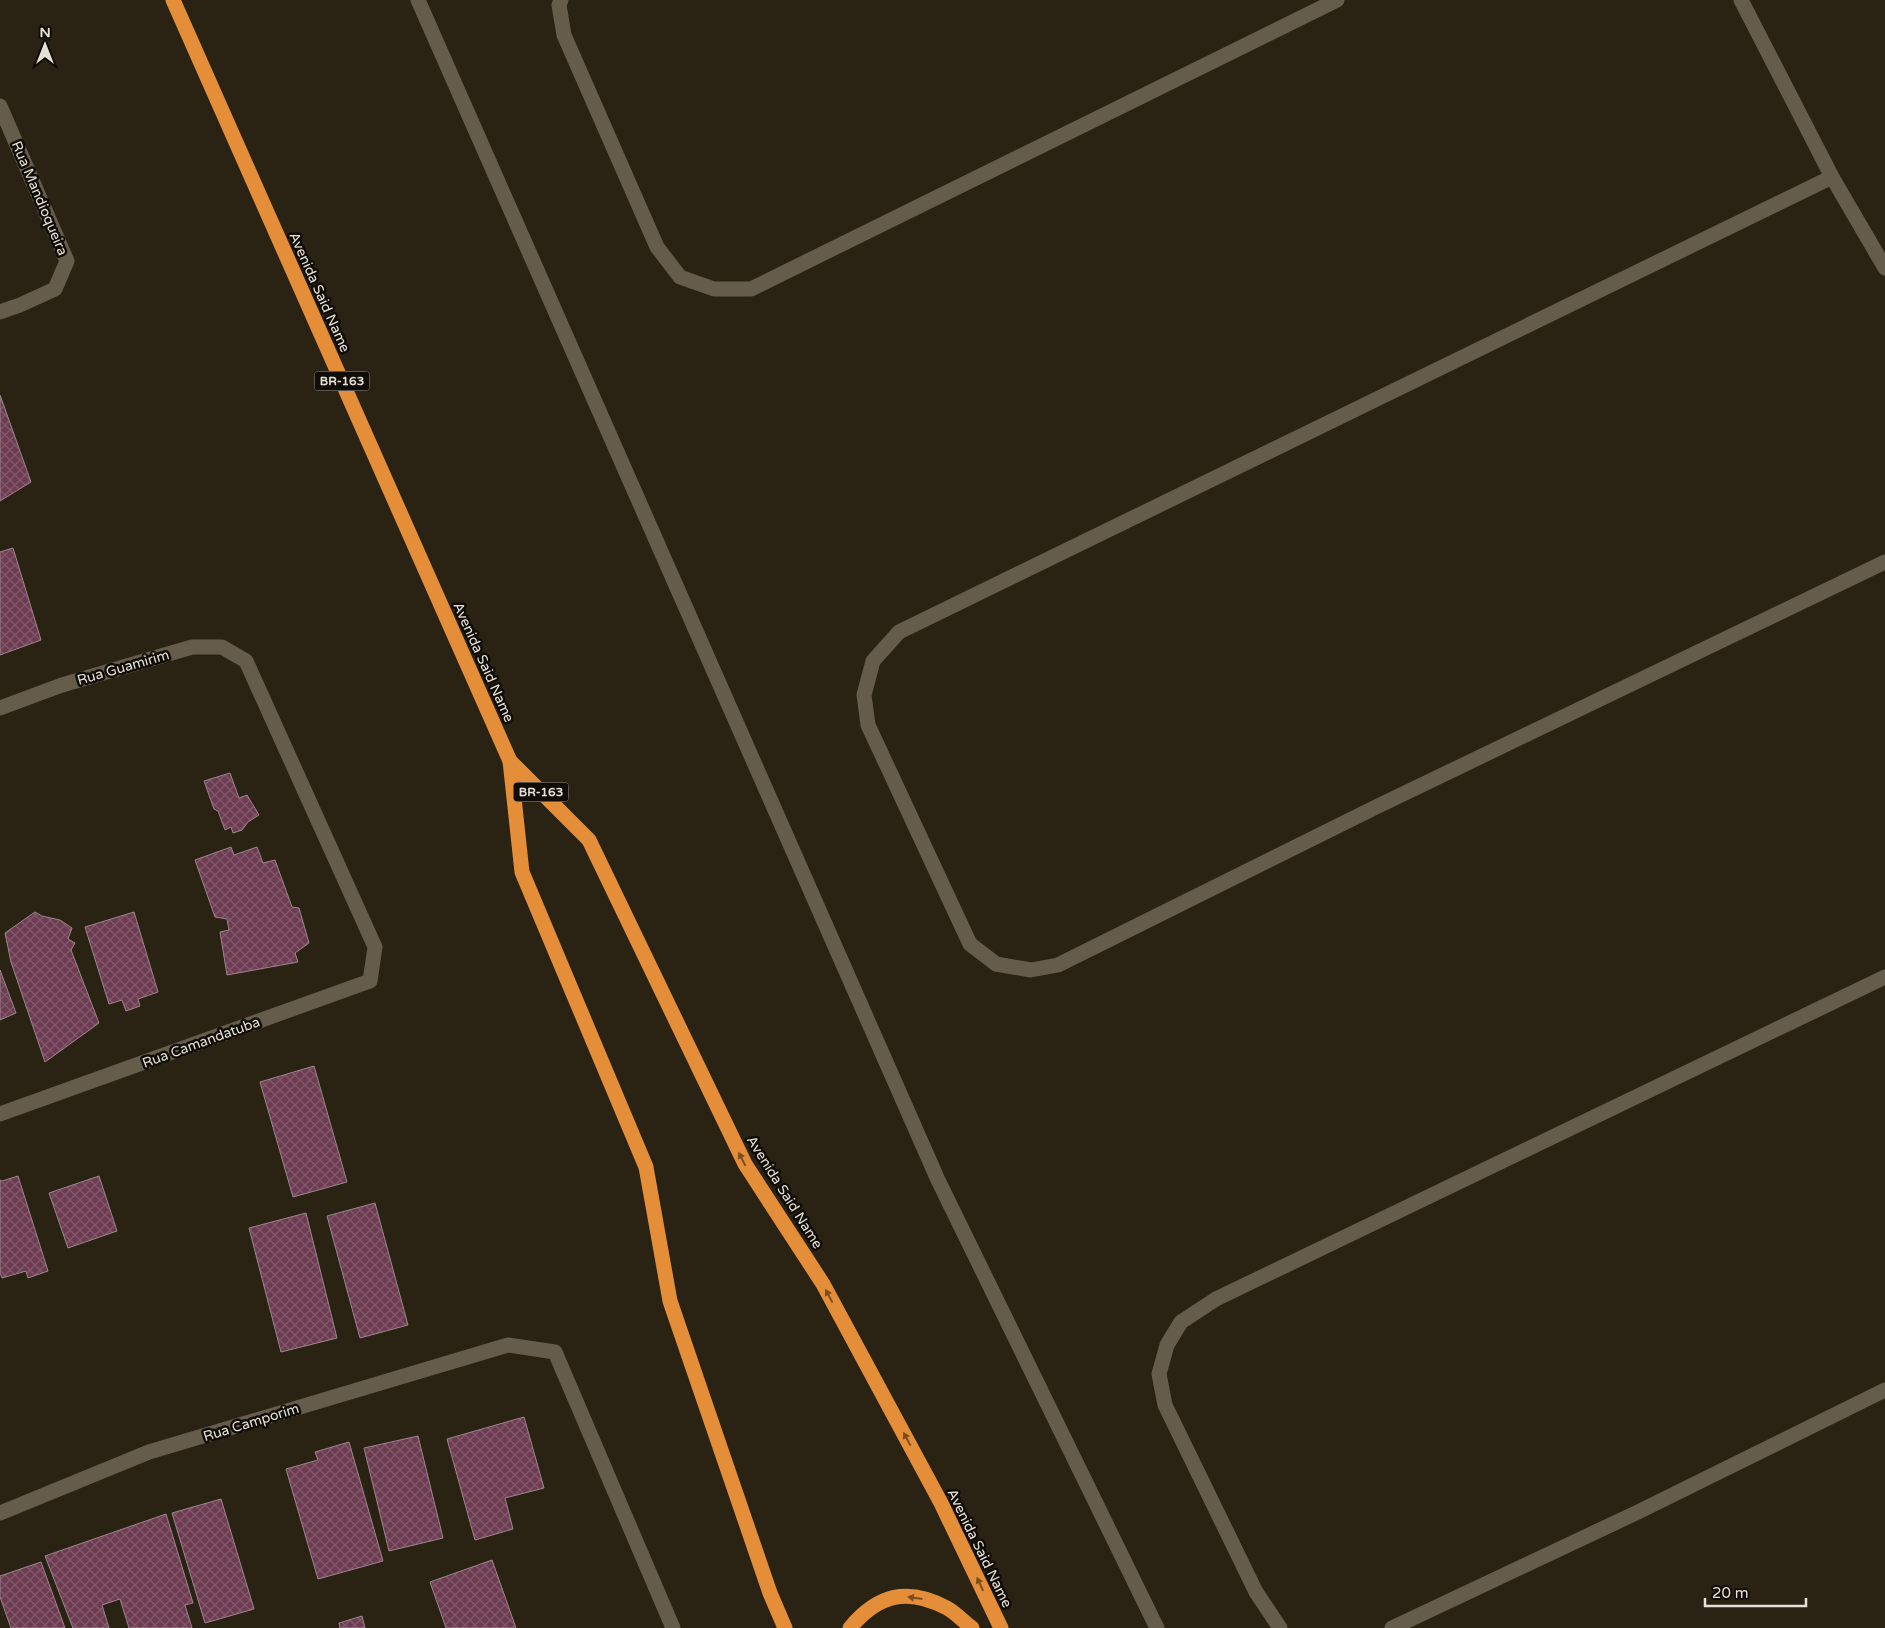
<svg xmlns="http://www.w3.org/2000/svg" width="1885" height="1628" viewBox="0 0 1885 1628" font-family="'Varela Round',sans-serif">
<defs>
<pattern id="building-cross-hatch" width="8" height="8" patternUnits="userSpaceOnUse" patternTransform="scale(1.25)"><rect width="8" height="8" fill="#6d3c52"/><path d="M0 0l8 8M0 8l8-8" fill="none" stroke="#82586a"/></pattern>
</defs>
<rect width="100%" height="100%" fill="#2a2314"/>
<g fill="url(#building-cross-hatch)" stroke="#9b868e">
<path d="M0,395l31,87 -31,19z"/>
<path d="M13,548l28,92 -41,15v-103z"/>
<path d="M230,773l9,25 8,-3 12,20 -11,7 -6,8 -9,3 -2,-6 -6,3 -7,-19 -4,-2 -10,-28z"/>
<path d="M231,847l3,8 23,-8 6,16 12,-3 17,47 7,1 10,35 -14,10 3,9 -71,13 -7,-43 9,-2 -2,-11 -12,-2 -20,-57z"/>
<path d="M35,912l7,4 18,4 12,8 -4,11 7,4 -4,7 28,73 -54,39 -34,-100 -6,-29z"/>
<path d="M134,912l24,80 -20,7 2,7 -14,5 -4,-11 -13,4 -24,-77z"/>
<path d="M0,970l16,43 -16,7z"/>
<path d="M314,1066l33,116 -54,15 -33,-115z"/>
<path d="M18,1176l30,95 -20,7 -2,-7 -24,7 -2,-5v-93l2,1z"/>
<path d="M99,1176l18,55 -49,17 -19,-55z"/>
<path d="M375,1203l33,122 -48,13 -33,-122z"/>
<path d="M306,1213l31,125 -56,14 -32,-124z"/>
<path d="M524,1417l20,71 -39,10 8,31 -38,11 -28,-101z"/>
<path d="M418,1436l25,102 -54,13 -25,-103z"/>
<path d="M349,1442l34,119 -65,18 -32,-110 32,-9 -3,-8z"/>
<path d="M221,1499l33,110 -49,14 -33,-110z"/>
<path d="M166,1514l27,89 -8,2 7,23h-63l-9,-29 -18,6 7,23h-36l-28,-72z"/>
<path d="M492,1560l24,68h-70l-16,-46z"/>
<path d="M41,1562l24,66h-54l-11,-31v-21z"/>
<path d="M362,1616l3,12h-25l-1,-5z"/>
</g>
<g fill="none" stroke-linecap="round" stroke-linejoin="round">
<g stroke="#655c4b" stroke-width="15">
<path d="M418,0l520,1180 219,448"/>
<path d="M561,0l-2,5 5,30 93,212 23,30 34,12h37l586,-289"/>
<path d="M1741,0l91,177 53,91"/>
<path d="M0,106l67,155 -12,28 -35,16 -20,7"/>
<path d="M1832,177l-933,455 -26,29 -9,34 4,30 102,219 26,20 35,6 27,-5 318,-158 509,-245"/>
<path d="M0,708l62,-23 130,-38h30l24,14 129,286 -5,34 -370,133"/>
<path d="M0,1513l149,-61 359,-107 47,7 118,276"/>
<path d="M1280,1628l-24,-36 -91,-187 -6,-31 8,-29 14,-23 35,-23 669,-322"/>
<path d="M1392,1628l246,-116 247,-122"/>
</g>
<g stroke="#e58e3a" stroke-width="15">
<path d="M173,0l337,761"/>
<path d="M785,1628l-15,-35 -100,-292 -24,-134 -124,-295 -12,-111 79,79 156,324 78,120 118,219 60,125"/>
<path d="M850,1628c28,-34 58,-41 97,-20 9,5 17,14 25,20"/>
</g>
</g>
<defs><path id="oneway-solid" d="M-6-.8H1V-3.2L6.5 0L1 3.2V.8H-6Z" transform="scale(1.25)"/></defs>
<g fill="#7a4d20">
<use href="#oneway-solid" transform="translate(742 1159) rotate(-117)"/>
<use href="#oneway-solid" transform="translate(829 1296) rotate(-118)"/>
<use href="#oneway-solid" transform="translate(907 1439) rotate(-118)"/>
<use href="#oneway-solid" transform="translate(980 1584) rotate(-115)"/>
<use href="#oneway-solid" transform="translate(915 1598) rotate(-172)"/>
</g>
<g text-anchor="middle" stroke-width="5" stroke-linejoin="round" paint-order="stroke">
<g fill="#100c07" stroke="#a6a199" stroke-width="1">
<rect x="314.5" y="371.5" width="55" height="19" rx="4"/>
<rect x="513.5" y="782.5" width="55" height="19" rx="4"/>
</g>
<g font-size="12" font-weight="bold" fill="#e6e1d8">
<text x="342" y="385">BR-163</text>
<text x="541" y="796">BR-163</text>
</g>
<g font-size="14" fill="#e6e1d8" stroke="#100c07">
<text transform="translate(40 198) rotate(67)" y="5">Rua Mandioqueira</text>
<text transform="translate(320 292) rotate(66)" y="5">Avenida Said Name</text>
<text transform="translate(484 662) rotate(66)" y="5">Avenida Said Name</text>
<text transform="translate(123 667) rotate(-16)" y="5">Rua Guamirim</text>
<text transform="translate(201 1042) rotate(-20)" y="5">Rua Camandatuba</text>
<text transform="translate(785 1192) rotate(58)" y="5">Avenida Said Name</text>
<text transform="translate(251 1422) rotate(-17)" y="5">Rua Camporim</text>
<text transform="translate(980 1548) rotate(64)" y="5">Avenida Said Name</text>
</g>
</g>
<g transform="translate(45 45)" stroke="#100c07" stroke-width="4" paint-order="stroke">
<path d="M0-4L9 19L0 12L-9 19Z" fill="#e6e1d8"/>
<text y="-8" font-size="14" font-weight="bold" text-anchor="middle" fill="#e6e1d8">N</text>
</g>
<path d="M1705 1598v8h101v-8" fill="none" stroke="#e6e1d8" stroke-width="2.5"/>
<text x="1712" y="1598" font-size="15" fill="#e6e1d8" stroke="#100c07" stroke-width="4" paint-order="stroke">20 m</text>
</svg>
